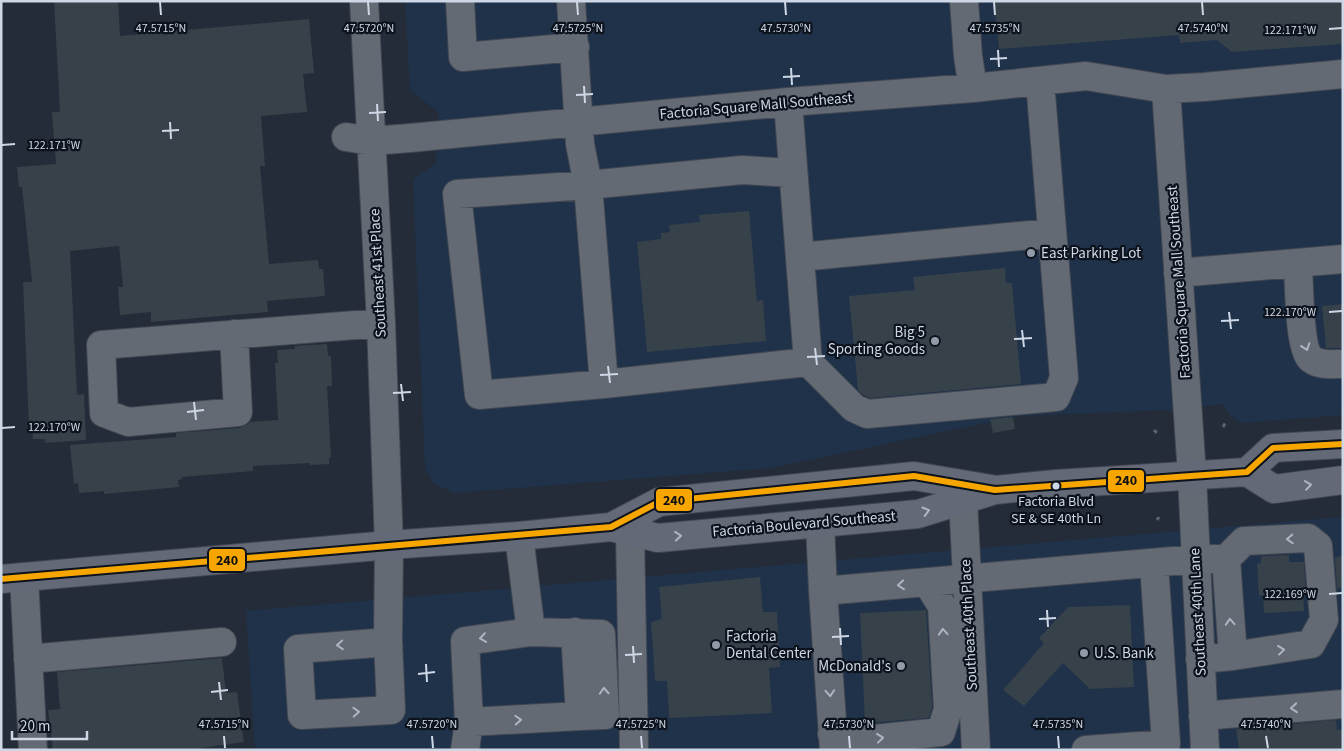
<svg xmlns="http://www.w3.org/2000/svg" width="1344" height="751" font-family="'Source Sans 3',sans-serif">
  <rect width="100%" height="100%" fill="#232c38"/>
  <path fill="#1f324a" d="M405,1H1343V415L1241,423L1229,414L1223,404L1169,410L1018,416L771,468L454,493L433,483L425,467L413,179L436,164L439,113L410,90Z
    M1343,517V750H255L246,611Z"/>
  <path fill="#374149" d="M54,1H118L120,36L309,19L314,73L303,74L307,112L261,116L265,166H260L269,264L318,260L319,269H323L325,296L267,301L268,312L151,322V312L120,315L118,287H123L119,246L70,251L77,395L84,394L86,440L45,443V439H33L32,428H29L23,282H32L22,187H19L17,167L56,164L52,112H60Z
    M994,1H1343V44L1232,52L1217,40L1180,43L1179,35L999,49Z
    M749,211L757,301L763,300L766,341L647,352L637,242L661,239V233L670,232L669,225L700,222L699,215Z
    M1005,268L1006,283H1012L1021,384L870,398L863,395L858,390L849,296L915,290L913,277Z
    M1343,304V348H1326L1322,306Z
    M327,344L328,356H331L332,386H327L331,457L329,458V464L310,465V463L253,466V471L182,477V479L178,480L179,487L104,494V491L79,493L78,483L74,484L70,445L176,437V433L239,428L246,425L250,422L278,420L275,363H278L277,350L295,349V346Z
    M1013,417L1015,429L993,433L990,419Z
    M1289,555V562H1304L1306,593H1303L1304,611L1264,613L1263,595L1259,596L1257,564L1261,563V556Z
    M1343,555V587L1337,589L1335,558Z
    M760,577L763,612H777L780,667L769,668L772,713L669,718L667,681H655L651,622L662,619L659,587Z
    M1130,605L1134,687L1090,689L1063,663L1024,706L1003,690L1044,643L1039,638L1068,607Z
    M926,610L932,707L929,718L865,723L860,613Z
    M222,658L226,693L237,692L244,742L187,750H53L48,710L60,709L57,672Z
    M1336,720L1337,730L1343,729V750H1239L1236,729Z"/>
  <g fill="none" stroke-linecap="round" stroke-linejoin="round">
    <g stroke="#414752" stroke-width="30">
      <path id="minor" d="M364,1L381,323L389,545L388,640L391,710L302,715L298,649L376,643L388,640
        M460,1L463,57L575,47
        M571,1L580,144L588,185L604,384
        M964,1L968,56L973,88
        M1166,89L1192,475L1205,750
        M788,102L808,362L854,408L867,414L1056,397L1064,378L1040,81
        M346,137L371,141L410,138L788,102L973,88L1086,76L1166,89L1204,87L1343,74
        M793,173L742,170L588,185L457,194L479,395L604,384L808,362
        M800,257L1051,233
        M1298,263C1299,281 1299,346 1310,358C1318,366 1332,364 1343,364
        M1178,273L1343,259
        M234,334L238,412L128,422L104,413L101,345L381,323
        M963,500L976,750
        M820,523L823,591
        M630,532L634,750
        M519,536L531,632
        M1226,559L1244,541L1308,538L1318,546L1324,620L1311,644L1233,656
        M24,577L33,750
        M28,659L222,642
        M1203,716L1343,704
        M469,722L580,716L575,632
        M832,734L865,740L941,732L948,709L942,606L927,582
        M465,750L469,722L465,641L531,632L601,634L605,715L580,716
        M834,750L823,591L1196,559H1226L1233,656L1200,659
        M1086,750L1166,744L1154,563"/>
    </g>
    <g stroke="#414752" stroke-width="30">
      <path id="major" d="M1247,472L1273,448L1343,444
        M611,527L659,502L914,476L991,489
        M1,579L389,545L519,536L611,527L658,538L918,514L995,490L1056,484L1247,472L1274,489L1343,480"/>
    </g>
    <path stroke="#5e646e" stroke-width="3" stroke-dasharray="4 4" stroke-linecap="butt" d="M1223,427L1227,420
      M1154,430L1158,434
      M1157,520L1159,517"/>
    <use href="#minor" stroke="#636a73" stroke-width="28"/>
    <use href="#major" stroke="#646978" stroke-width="28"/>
    <g stroke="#0c131d" stroke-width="10">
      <path id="bus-1" d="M1,579L611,527L659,502L914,476L995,490L1247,472L1273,448L1343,444"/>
    </g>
    <use href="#bus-1" stroke="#f7a600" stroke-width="6"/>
  </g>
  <defs><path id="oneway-chevron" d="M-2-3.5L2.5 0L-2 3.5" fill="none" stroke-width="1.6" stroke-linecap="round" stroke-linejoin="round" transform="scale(1.25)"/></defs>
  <g stroke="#adb6c3">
    <use href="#oneway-chevron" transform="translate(1306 347) rotate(71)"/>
    <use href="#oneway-chevron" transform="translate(1290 539) rotate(177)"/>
    <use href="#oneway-chevron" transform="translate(901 585) rotate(175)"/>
    <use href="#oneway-chevron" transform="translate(1230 622) rotate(-94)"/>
    <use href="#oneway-chevron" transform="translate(943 632) rotate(-94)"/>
    <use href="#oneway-chevron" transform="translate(483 638) rotate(172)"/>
    <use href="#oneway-chevron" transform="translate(340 645) rotate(176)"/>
    <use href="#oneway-chevron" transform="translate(1281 650) rotate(-7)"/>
    <use href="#oneway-chevron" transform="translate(604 691) rotate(-93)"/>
    <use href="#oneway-chevron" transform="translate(830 693) rotate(86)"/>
    <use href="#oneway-chevron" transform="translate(1294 708) rotate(175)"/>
    <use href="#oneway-chevron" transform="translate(356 712) rotate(-3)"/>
    <use href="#oneway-chevron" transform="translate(518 720) rotate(-3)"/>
    <use href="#oneway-chevron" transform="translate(880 738) rotate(-6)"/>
  </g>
  <g stroke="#aeb6c4">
    <use href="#oneway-chevron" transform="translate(1308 485) rotate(-8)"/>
    <use href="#oneway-chevron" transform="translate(926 511) rotate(-16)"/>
    <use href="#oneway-chevron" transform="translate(678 536) rotate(-5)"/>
  </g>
  <path fill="none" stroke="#cdd7e5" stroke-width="2" d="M160,2L161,15M368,2L369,15M577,2L578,15M785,2L786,15M994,2L995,15M1202,2L1203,15M1329,29L1342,28M998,50L999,67M990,59L1007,58M791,68L792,85M783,77L800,76M584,86L585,103M576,95L593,94M377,104L378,121M369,113L386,112M170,122L171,139M162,131L179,130M2,145L15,144M1229,312L1231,329M1329,312L1342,311M1221,321L1239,320M1022,330L1024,347M1014,339L1032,338M815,348L817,365M807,357L825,356M608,366L610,383M600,375L618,374M401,384L403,401M393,393L411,392M194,402L196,420M187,412L204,410M2,428L15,427M1329,594L1342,593M1047,610L1048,627M1039,619L1056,618M840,628L841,645M832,637L849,636M633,646L634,663M625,655L642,654M426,664L427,682M418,674L435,672M219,682L221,700M211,692L228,690M224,736L225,748M432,736L433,748M641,736L642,748M849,736L850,748M1058,736L1059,748M1266,736L1268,748"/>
  <g fill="#929ba8" stroke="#0c131d" stroke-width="2">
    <circle cx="1031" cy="253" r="5"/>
    <circle cx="935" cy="341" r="5"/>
    <circle cx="716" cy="645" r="5"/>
    <circle cx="1084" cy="653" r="5"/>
    <circle cx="901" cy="666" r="5"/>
  </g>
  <circle fill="#cdd7e5" stroke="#0c131d" stroke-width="2" cx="1056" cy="486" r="4.5"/>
  <g text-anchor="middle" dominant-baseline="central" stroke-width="4.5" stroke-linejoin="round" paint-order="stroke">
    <g font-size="14" fill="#cdd7e5" stroke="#0c131d">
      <text x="1056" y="502">Factoria Blvd<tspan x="1056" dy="17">SE &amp; SE 40th Ln</tspan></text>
    </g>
    <g font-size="15" fill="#cdd7e5" stroke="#0c131d">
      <text transform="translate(756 106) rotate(-5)">Factoria Square Mall Southeast</text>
      <text transform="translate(378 273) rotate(-93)">Southeast 41st Place</text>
      <text transform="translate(1179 282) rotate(-94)">Factoria Square Mall Southeast</text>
      <text transform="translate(804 524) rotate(-5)">Factoria Boulevard Southeast</text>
      <text transform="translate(1198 612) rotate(-93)">Southeast 40th Lane</text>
      <text transform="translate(969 625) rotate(-93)">Southeast 40th Place</text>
    </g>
    <g font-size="15" fill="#cdd7e5" stroke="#0c131d" text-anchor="start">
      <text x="1041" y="253">East Parking Lot</text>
      <text x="925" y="332" text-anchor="end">Big 5<tspan x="925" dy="17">Sporting Goods</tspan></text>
      <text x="726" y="636">Factoria<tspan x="726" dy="17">Dental Center</tspan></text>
      <text x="1094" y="653">U.S. Bank</text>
      <text x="891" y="666" text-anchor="end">McDonald's</text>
    </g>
  </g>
  <g font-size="12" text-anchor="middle" fill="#cdd7e5" stroke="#0c131d" stroke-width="4.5" stroke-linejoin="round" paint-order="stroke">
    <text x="161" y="32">47.5715°N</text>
    <text x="369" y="32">47.5720°N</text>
    <text x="578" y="32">47.5725°N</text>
    <text x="786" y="32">47.5730°N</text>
    <text x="995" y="32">47.5735°N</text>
    <text x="1203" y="32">47.5740°N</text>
    <text x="1290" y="34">122.171°W</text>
    <text x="54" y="149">122.171°W</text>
    <text x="1290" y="316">122.170°W</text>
    <text x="54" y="431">122.170°W</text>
    <text x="1290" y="598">122.169°W</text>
    <text x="224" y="728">47.5715°N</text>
    <text x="432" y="728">47.5720°N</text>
    <text x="641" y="728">47.5725°N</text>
    <text x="849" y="728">47.5730°N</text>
    <text x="1058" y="728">47.5735°N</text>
    <text x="1266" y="728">47.5740°N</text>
  </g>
  <g stroke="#0c131d" stroke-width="2">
    <rect x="1107" y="469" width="38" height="24" rx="5" fill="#f7a600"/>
    <rect x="655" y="488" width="38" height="24" rx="5" fill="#f7a600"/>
    <rect x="208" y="548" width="38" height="24" rx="5" fill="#f7a600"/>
  </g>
  <g font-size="14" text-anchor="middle" font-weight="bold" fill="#111">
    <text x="1126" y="485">240</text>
    <text x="674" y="505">240</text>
    <text x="227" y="565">240</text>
  </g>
  <rect width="1344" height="751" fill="none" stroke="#cdd7e5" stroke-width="5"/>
  <path d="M12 731v8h75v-8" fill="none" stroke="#cdd7e5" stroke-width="2.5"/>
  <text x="20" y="731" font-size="15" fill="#cdd7e5" stroke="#0c131d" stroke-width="4" paint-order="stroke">20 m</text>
</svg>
